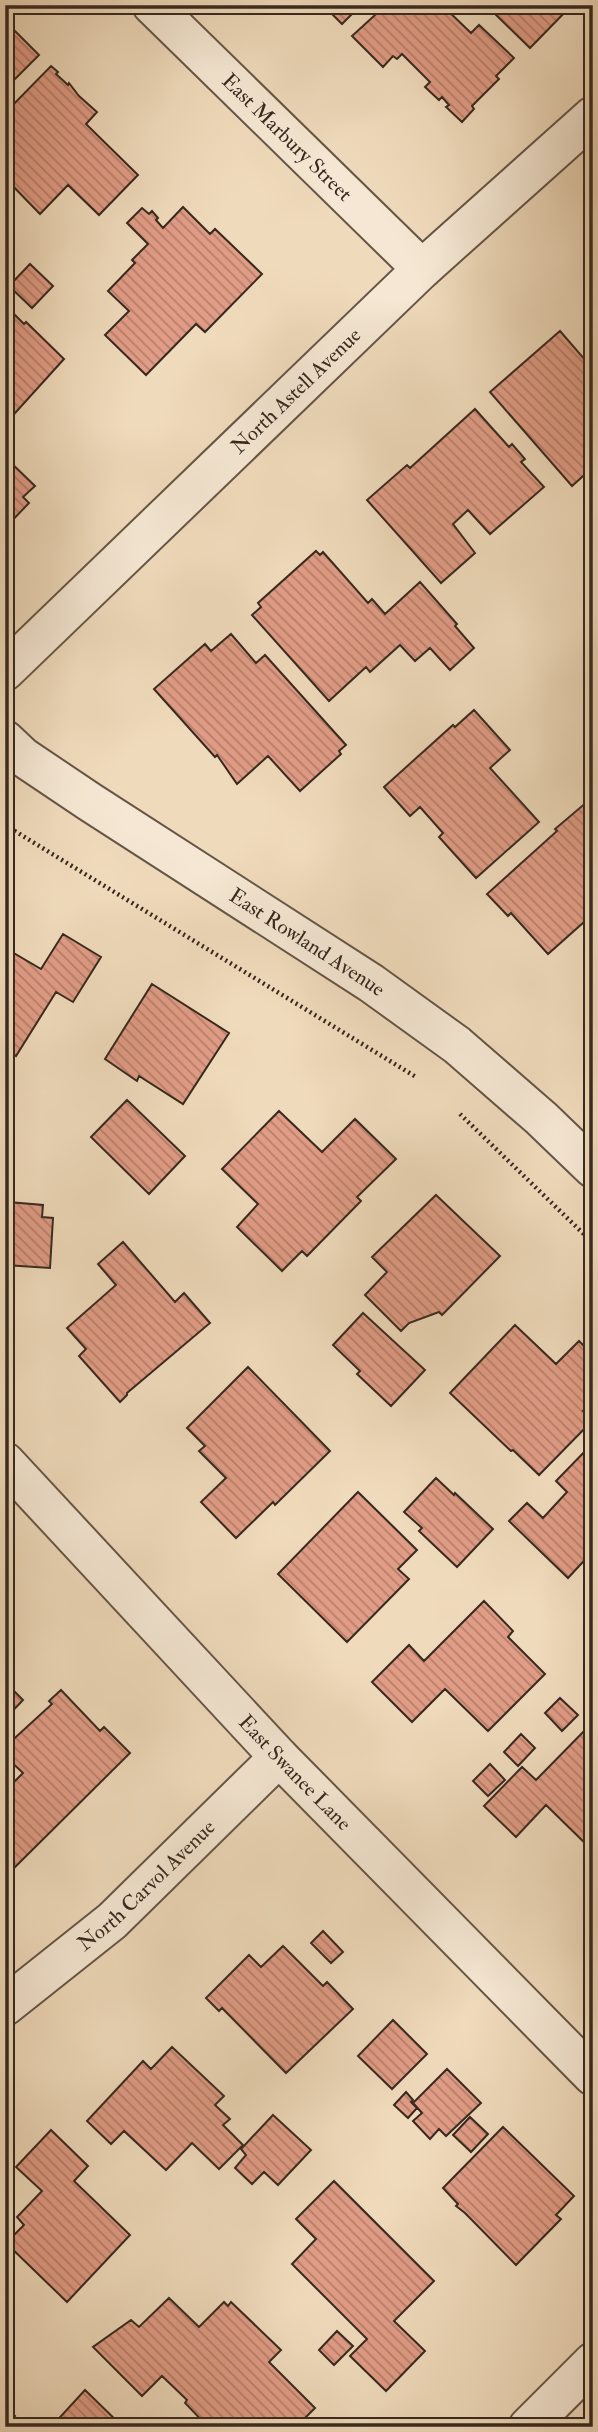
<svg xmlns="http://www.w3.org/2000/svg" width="598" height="2432" font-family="'IM FELL Double Pica',serif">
  <defs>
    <pattern id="building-back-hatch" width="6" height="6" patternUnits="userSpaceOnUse" patternTransform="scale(1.75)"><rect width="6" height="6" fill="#e19c85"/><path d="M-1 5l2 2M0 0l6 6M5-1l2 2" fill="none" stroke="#b77f6c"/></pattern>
  </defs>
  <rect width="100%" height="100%" fill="#efdabb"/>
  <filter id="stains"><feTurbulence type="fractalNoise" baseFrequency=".00286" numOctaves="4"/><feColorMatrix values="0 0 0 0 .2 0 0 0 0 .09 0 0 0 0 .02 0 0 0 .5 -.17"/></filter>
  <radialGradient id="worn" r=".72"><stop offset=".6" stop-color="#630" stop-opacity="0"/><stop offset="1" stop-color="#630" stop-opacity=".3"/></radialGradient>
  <path fill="url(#building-back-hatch)" stroke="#372920" stroke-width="2" d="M323,5H361L342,24Z
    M386,5H442L471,33L479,25L514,58L496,76L499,79L472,106L474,109L462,122L446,107L449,105L442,97L439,100L425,87L430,82L402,54L397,59L393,56L383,67L352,36Z
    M500,5H572L530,48L493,12Z
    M5,21L39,55L5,89Z
    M51,66L58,72L56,74L68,85L69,83L79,96L97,112L86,124L138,175L99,215L68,185L40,214L5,178V113Z
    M183,207L210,234L215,229L262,274L205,332L196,324L146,375L105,335L129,311L108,291L135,263L132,260L148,244L127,223L142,208L149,214L152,211L158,218L156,220L163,228Z
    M30,264L53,286L32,308L9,286Z
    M14,314L24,324L26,322L64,359L6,423L11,428L5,433V323Z
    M560,331L593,369V467L572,486L490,392Z
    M475,409L509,447L512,444L525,459L521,462L544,487L490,534L468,510L453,524L475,553L441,583L367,500L407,465L410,468Z
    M5,457L35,486L23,497L29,503L5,528Z
    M316,551L320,555L323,552L368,603L372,599L385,614L420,582L457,624L455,626L474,648L450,670L430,648L415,661L400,645L370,672L366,667L329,701L252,615L261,607L258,603Z
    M231,634L256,663L265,655L346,745L339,751L341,754L300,791L268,756L237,784L217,755L215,757L154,689L205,644L211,651Z
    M474,710L510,750L490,768L539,822L476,878L439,837L443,833L420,807L410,816L384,787L453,725L455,727Z
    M588,801L593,806V914L548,954L511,913L508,916L487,894L557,831L555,829Z
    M63,934L101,957L73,1002L56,992L16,1056L5,1049V948L41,969Z
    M152,984L229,1033L183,1104L139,1076L137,1081L105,1059Z
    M127,1100L185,1156L149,1194L91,1137Z
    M279,1111L322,1152L355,1119L396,1159L357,1197L361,1201L307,1256L302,1251L282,1271L237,1227L258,1204L222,1169Z
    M436,1195L500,1256L442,1315L439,1312L409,1323L401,1331L365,1295L387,1272L372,1257Z
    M8,1202L43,1205L42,1217L53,1218L50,1268L5,1265V1228Z
    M123,1242L175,1302L184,1293L210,1323L127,1393V1395L120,1402L79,1356L86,1349L67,1328L116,1285L98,1264Z
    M363,1313L425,1370L391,1406L357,1374L360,1371L333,1345Z
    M515,1325L556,1364L579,1341L593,1355V1400L583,1411L593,1420L539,1475L513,1450L511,1451L450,1393Z
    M248,1367L330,1451L275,1505L273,1502L236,1538L201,1502L226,1478L199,1451L205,1446L187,1428Z
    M593,1443V1551L568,1578L509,1521L527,1503L543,1518L567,1492L556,1481Z
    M436,1478L454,1495L455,1493L493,1529L457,1567L419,1531L422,1528L404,1512Z
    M358,1492L417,1550L398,1569L409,1579L347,1642L278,1574Z
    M484,1601L513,1631L508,1637L545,1674L488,1731L445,1689L412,1722L372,1682L409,1645L424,1661Z
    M6,1683L23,1700L5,1719V1684Z
    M61,1690L100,1731L104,1727L130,1753L5,1877V1791L23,1773L5,1756V1747L52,1704L49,1701Z
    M560,1698L578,1715L562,1731L545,1713Z
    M589,1726L593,1731V1845L590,1848L546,1805L516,1837L484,1806L522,1767L536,1780Z
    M521,1734L535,1748L518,1766L504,1752Z
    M490,1764L505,1780L488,1796L473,1781Z
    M323,1931L343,1952L331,1963L311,1943Z
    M283,1946L323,1986L327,1982L353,2009L286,2073L222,2008L219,2011L206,1998L249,1955L261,1967Z
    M393,2020L427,2054L392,2089L358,2056Z
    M172,2047L224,2096L215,2105L230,2119L223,2125L243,2145L219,2169L192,2143L166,2170L124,2131L111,2144L87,2121L143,2061L151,2069Z
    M447,2069L481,2103L446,2136L439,2129L430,2139L413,2121L422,2113L413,2103Z
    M406,2092L413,2100L411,2102L417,2108L408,2118L394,2105Z
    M273,2115L311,2150L278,2185L264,2172L252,2184L235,2168L246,2155L241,2149Z
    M470,2117L488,2134L471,2152L453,2135Z
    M503,2127L574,2196L556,2215L561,2219L516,2265L465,2213L456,2206L458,2204L443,2188Z
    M51,2130L88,2166L74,2181L130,2235L67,2302L6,2243L24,2225L17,2217L42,2191L16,2167Z
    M334,2181L434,2281L394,2321L425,2351L386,2391L350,2356L367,2339L292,2264L316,2239L296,2219Z
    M5,2298L13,2305L5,2313Z
    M169,2298L199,2327L224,2302L228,2306L231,2302L281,2350L269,2362L315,2408L296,2427H208L185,2403L187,2400L162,2376L142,2396L93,2347L131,2320L139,2327Z
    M337,2331L353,2346L334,2365L319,2350Z
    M85,2390L123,2427H51Z
    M5,2398L11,2403L6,2407L15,2416L5,2426Z"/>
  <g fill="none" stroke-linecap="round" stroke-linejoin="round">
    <g stroke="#655547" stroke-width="42">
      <g id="minor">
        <path id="s1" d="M152,5L422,269"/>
        <path id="s2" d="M5,671L422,269L593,116"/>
        <path id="s3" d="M5,1462L279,1757L593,2076"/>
        <path id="s4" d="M5,2006L112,1921L279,1757"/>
        <path d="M528,2427L593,2362"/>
      </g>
    </g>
    <g stroke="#655547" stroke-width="42">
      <g id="tertiary">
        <path id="s5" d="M5,740L23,757L90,802L371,983L457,1045L541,1118L593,1168"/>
      </g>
    </g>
    <path stroke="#372920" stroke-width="4.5" stroke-dasharray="2 3.5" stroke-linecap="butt" d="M5,825L416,1077
      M460,1114L593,1243"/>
    <use href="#minor" stroke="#f5e7d3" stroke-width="38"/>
    <use href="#tertiary" stroke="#f5e7d3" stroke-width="38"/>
  </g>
  <g text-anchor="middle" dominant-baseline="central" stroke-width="5" stroke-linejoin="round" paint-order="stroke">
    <g font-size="21" fill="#372920" stroke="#f5e7d3">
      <text stroke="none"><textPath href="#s1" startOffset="189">East Marbury Street</textPath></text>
      <text stroke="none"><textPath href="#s2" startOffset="404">North Astell Avenue</textPath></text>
      <text stroke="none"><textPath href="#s5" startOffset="364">East Rowland Avenue</textPath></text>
      <text stroke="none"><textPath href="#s3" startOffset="425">East Swanee Lane</textPath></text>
      <text stroke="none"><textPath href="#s4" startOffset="186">North Carvol Avenue</textPath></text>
    </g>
  </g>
  <rect width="598" height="2432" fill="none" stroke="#efdabb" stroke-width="28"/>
  <rect x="7" y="7" width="584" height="2418" fill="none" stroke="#372920" stroke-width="3.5"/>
  <rect x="14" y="14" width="570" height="2404" fill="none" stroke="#372920" stroke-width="2"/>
  <rect width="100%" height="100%" filter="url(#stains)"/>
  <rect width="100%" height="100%" fill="url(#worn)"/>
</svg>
